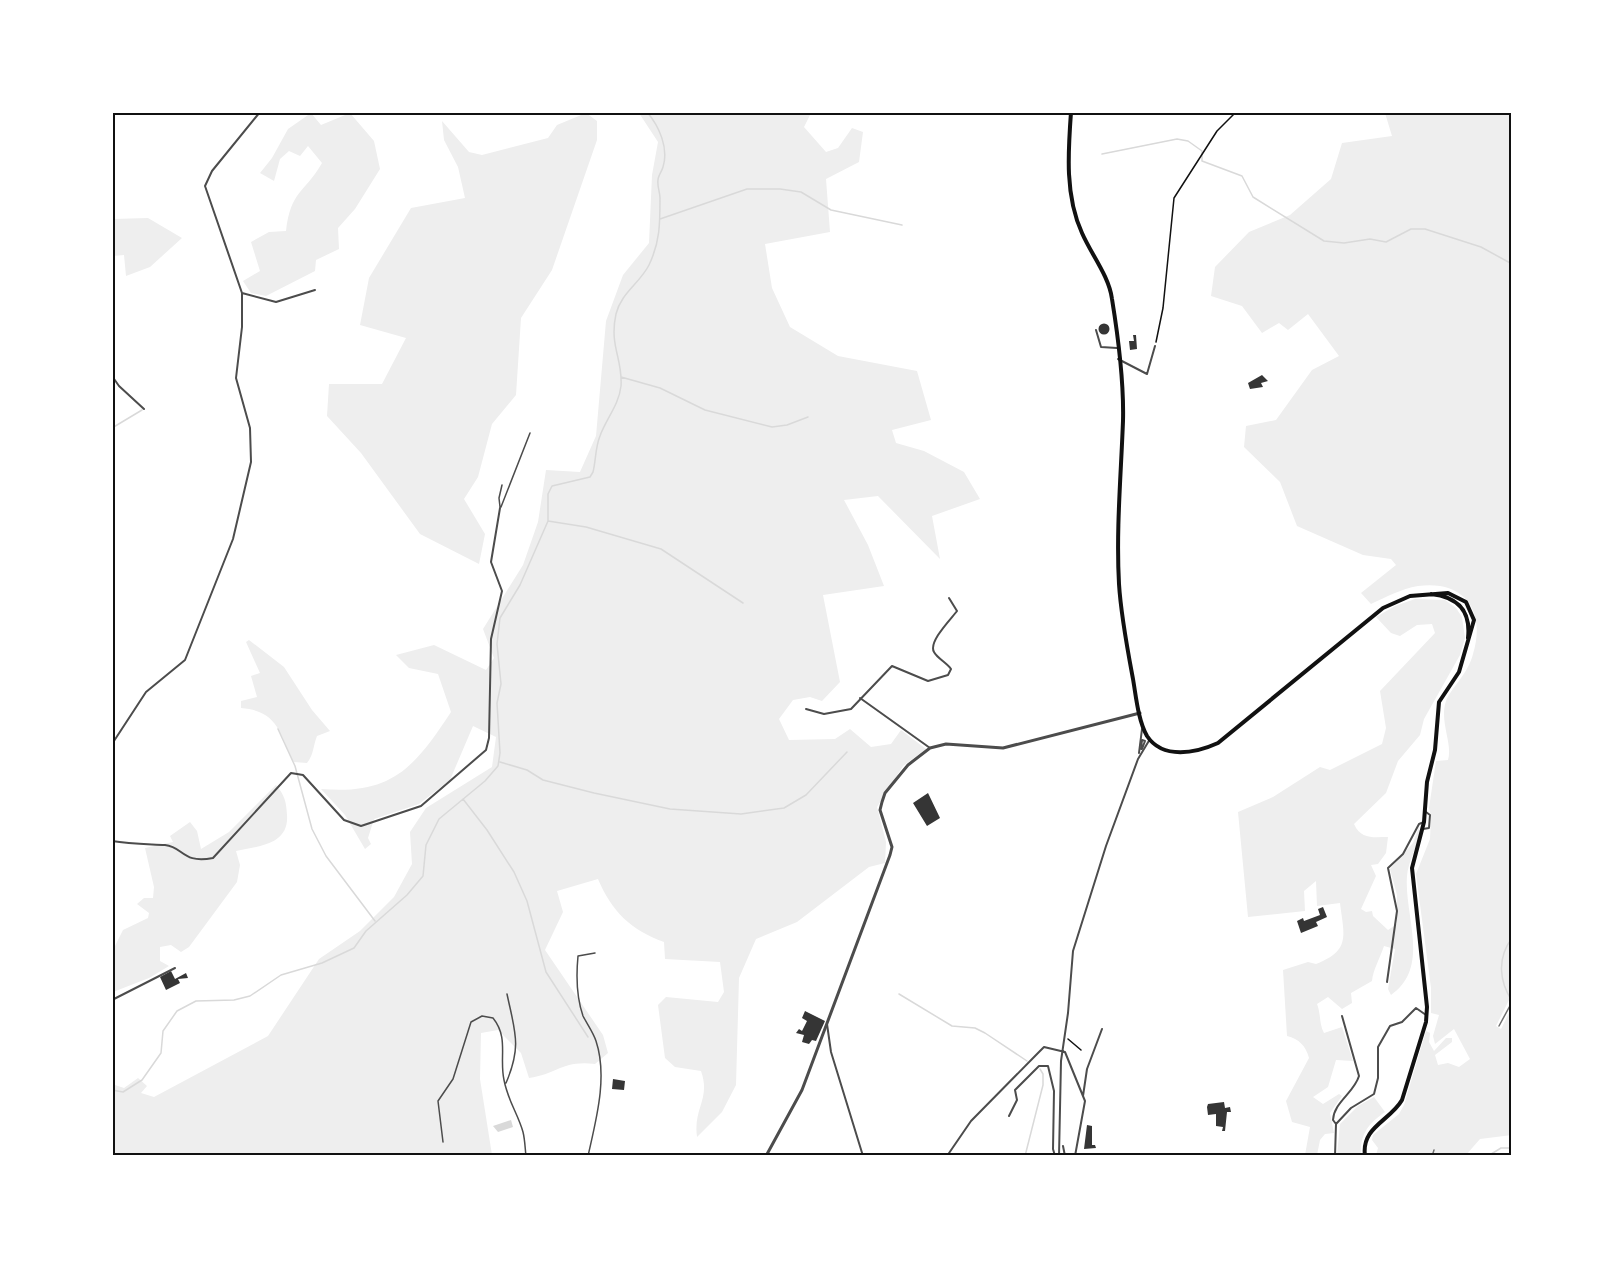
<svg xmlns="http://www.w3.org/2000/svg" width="1624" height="1268" font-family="'PT Sans Narrow',sans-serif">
  <rect width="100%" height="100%" fill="#fff"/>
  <path fill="#eee" d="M311,113L321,125L350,113L374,141L380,169L355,209L338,228L339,249L316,260L315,271L266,296L251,293L243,281L260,271L251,242L269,232L286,231C291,190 304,194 322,163L308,146L300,156L289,151L280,159L274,181L260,173L272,158L288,129Z
    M586,113L597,121V140L552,270L521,318L516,395L492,424L478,477L464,499L485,534L479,564L420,534L361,453L327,416L329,384H382L406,338L360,325L369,278L411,208L465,198L458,167L444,140L442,121L469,152L482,155L548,138L557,125Z
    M639,113H811L804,127L826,152L838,148L852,128L863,132L859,162L826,179L830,232L765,244L772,288L790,327L838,356L917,371L931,420L892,430L896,443L924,451L964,472L980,499L932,516L940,559L878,496L844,500L868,545L884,586L823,595L840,682L822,701L810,697L793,700L779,719L789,740L835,739L850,729L871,747L891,744L901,730L926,749L903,766L877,807L886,842L885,863L869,867L797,922L756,939L739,978L736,1085L722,1112L697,1137C693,1108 711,1099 701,1071L675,1067L665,1058L658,1005L666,997L718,1002L724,992L720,962L665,959L664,942C631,930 612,912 598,879L557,891L563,912L545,950L603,1035L608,1053L595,1064C562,1060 558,1074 529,1078L521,1053L498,1030L481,1033L480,1079L492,1155H113L112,1084L124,1088L138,1078L147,1086L141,1093L154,1097L268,1036L319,959L360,931L394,897L412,864L410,832L426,808L492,767L496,737L473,726L450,780L419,804L374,819L368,838L371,844L365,849L345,815L321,789C392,795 414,768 451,712L438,674L409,668L396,655L434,645L486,670L494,658L483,629L523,565L538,522L546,470L580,472L596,436L606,321L623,275L649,243L652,175L658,142Z
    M1385,113H1511L1512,994L1496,1026L1501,1029L1511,1009L1512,1135L1480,1139L1466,1155H1434L1433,1150L1431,1155H1376L1378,1148L1372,1140L1373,1135L1399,1114L1404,1105L1426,1031L1430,1033L1429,1042L1434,1051L1446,1038H1452V1042L1435,1055L1438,1065L1448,1063L1459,1067L1470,1059L1454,1029L1435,1044L1433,1036L1439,1015L1431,1013V988L1416,874L1430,839L1431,816L1429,808L1436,761L1448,760C1453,743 1439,722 1446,701C1451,688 1468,674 1473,654C1486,611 1465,580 1418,586C1401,589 1386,597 1371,604L1361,593L1396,565L1391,559L1363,555L1297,526L1280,482L1244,447L1246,426L1276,420L1312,370L1339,356L1308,314L1288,330L1279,323L1262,333L1242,306L1211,296L1215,267L1249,232L1290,215L1331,179L1342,143L1392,136Z
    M148,218L182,238L150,267L126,276L124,255L113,256V219Z
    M1415,599L1445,600L1456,608L1462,617L1465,638L1460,655L1424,719L1420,735L1398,761L1386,793L1354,824C1361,840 1374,837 1388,837L1386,853L1378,864L1371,865L1376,876L1361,909L1366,912L1372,911L1373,916L1388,930L1397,924V895L1390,869L1413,843L1419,827C1422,839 1408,860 1407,876C1404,916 1431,967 1391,995L1388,989L1395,949L1384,946C1380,958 1373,970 1372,981L1351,993L1352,1003L1342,1009L1328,997L1317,1004C1321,1014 1319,1024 1324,1033L1342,1027L1353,1061L1336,1060L1328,1087L1313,1097L1323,1104L1339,1094L1342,1096L1330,1113L1334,1133L1325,1134L1320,1140L1317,1155H1305L1310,1127L1292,1122L1286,1101L1309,1058C1306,1046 1299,1039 1287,1036L1283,970L1308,962L1316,964C1351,950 1344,936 1340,903L1317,906L1316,881L1304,891L1305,911L1248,917L1238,812L1273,797L1320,767L1330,770L1382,744L1386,728L1380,691L1435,633L1432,624L1417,625L1400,636L1391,633L1376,617L1395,606Z
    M249,640L284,667L312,710L330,731L317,736C313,746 314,754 307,763L294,762C279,734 279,711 241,708V701L257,697L251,676L260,673L246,642Z
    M276,785C285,796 286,801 287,815C289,845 259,846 236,851L240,865L237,882L189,947L181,952L171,945L160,947V961L169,966L149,978L113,992L112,941L115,946L123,930L148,918L149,913L137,904L144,898H153L154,887L145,848L173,842L170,836L190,822L197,831L201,849L229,832Z
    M1374,1097L1385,1112C1368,1124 1360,1134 1361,1155H1337L1340,1124L1358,1106Z"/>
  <path fill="#d9d9d9" d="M511,1120L513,1127L498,1132L493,1126Z"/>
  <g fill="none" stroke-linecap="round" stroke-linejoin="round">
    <path stroke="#d9d9d9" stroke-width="1.5" d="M1102,154L1177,139L1188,141L1202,151V161L1242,176L1253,197L1324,241L1344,243L1370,239L1386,242L1411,229H1425L1481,247L1512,264
      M660,219L747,189H780L801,192L831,210L902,225
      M621,377L660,388L705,410L772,427L787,425L808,417
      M112,428L142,410
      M548,521L586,527L661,549L743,603
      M278,729L295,766L312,829L326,856L375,921
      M500,762L527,770L543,780L594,793L670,809L741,814L784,808L806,795L847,752
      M463,799L487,830L514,872L527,901L546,972L588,1037
      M1512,938C1497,958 1499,981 1512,1001
      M899,994L952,1026L975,1028L985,1033L1027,1061
      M112,1090L123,1092L142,1080L161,1053L163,1031L177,1011L196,1001L234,1000L250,996L281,975L322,963L354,948L366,931L407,895L423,876L426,845L439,819L485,781L498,766L500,753L497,703L501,684L497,644L500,618L520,585L548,521V494L552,486L590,477L593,472C596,461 595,448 600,436C606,419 619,405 621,386C623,359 609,346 616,314C621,293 640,283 649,265C660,242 660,224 660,198C660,192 657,186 658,180C658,176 662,171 663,167C669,148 659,126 647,112
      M1025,1156L1043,1085V1074L1040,1069
      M1488,1156L1501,1148H1512"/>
  </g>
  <path fill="#353535" d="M1098.5 329a5.5 5.5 0 1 1 11 0a5.5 5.5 0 1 1-11 0Z
    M1133,335H1136L1137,349L1130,350L1129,341H1134Z
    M1262,375L1268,381L1261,383L1263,387L1250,389L1248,383Z
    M928,793L940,818L927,826L913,803Z
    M1323,907L1327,917L1316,922L1318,926L1301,933L1297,921L1303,918L1304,921L1320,915L1318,909Z
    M171,971L175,979L186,973L188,978L178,979L180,983L166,990L160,977Z
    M805,1011L825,1021L816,1041L812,1040L809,1044L802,1042L804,1035L796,1033L799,1029L802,1031L807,1021L802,1018Z
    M613,1079L625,1081L624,1090L612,1089Z
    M1224,1102L1225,1108L1230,1107L1231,1112H1227L1225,1131H1222L1223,1127L1216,1126V1114L1208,1115L1207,1107L1208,1104Z
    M1087,1125L1092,1126V1145H1095L1096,1148L1084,1149Z"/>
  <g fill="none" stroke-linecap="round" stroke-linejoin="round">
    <path stroke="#111" stroke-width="1.5" d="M1156,342L1163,308L1174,198L1217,131L1236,112
      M1068,1039L1081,1050"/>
    <path stroke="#4c4c4c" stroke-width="1.5" d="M500,507L499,498L502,485
      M501,507L530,433
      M506,1083C522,1046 515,1032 507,994
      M443,1142L438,1101L453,1079L471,1022L482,1016L493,1018C509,1038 499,1057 504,1080C508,1101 518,1114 523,1132C525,1140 525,1148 526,1156
      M588,1156C596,1120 608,1077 596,1041C593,1032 587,1024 583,1016C576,996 576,977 578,956L595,953"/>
    <path stroke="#4c4c4c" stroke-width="2" d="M1142,740L1145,741L1142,749H1141Z"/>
    <path stroke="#4c4c4c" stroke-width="2" d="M242,293L276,302L315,290
      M1096,330L1101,347L1117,348
      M1118,359L1147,374L1155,346
      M112,376L119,386L144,409
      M860,698L930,748
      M806,709L824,714L851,709L892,666L928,681L948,675L951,669C947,663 937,658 934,652C928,642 951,619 957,611L949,598
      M112,744L146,692L185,660L233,539L251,462L250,428L236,378L242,327V293L205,186L212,171L260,112
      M1139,753L1142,729
      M1423,829L1429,828L1430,815L1426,812
      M112,841C130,844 147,844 165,845C184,847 182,864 213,858L291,773L303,775L344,820L361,826L421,806L486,750L489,738L491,639L502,591L491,562L500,508
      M1387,982L1397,911L1388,868L1403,854L1419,824L1424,822
      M112,1000L175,968
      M1342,1016L1359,1076C1354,1093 1334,1102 1333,1120L1336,1124L1351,1108L1374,1094L1378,1078V1047L1390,1026L1402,1022L1416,1008L1426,1015
      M827,1024L831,1052L863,1156
      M1083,1096L1087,1069L1102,1029
      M1009,1116L1017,1100L1015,1090L1039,1066H1048L1054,1091L1053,1149L1055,1156
      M1063,1146L1065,1156
      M947,1156L971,1121L1038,1053L1044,1047L1065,1052L1085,1101L1075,1156
      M1059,1156L1061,1061L1068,1013L1073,951L1106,846L1138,759L1150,739
      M1335,1156L1336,1124"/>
    <path stroke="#4c4c4c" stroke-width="3" d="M766,1156L802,1090L890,855L892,847L880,810L882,802L885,793L908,765L930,748L946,744L1003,748L1140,713"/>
    <path stroke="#111" stroke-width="4" d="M1071,112C1068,153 1065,196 1082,233C1091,254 1109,276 1112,299C1118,336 1124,383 1123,421C1121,475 1116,530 1119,584C1121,616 1127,647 1133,679C1136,696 1138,720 1147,736C1163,760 1196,753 1218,743L1383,608L1410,596L1448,593L1466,602L1474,620L1459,672L1439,702L1435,750L1427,782L1424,822L1412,868L1427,1007L1426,1022L1402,1100C1390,1121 1361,1127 1365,1156
      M1431,594C1458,597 1471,611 1468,638"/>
    <path stroke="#707070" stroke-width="1.5" d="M1499,1026L1512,1002
      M1432,1156L1434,1150"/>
  </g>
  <rect width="1624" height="1268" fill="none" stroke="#ffffff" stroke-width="228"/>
  <rect x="114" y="114" width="1396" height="1040" fill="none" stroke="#111" stroke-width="2"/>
</svg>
